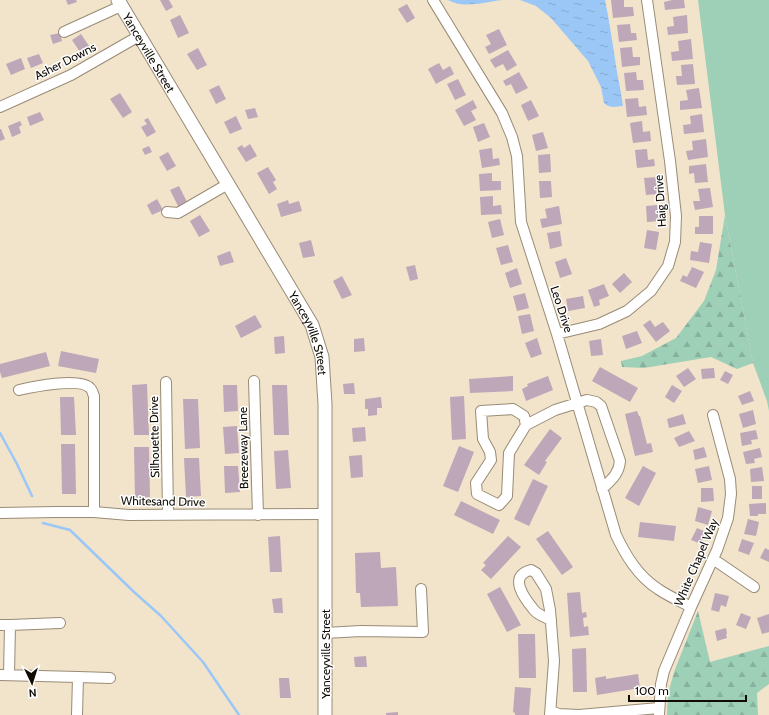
<svg xmlns="http://www.w3.org/2000/svg" width="769" height="715" font-family="Cabin,sans-serif">
  <defs>
    <pattern id="forest-firs" width="22" height="20" patternUnits="userSpaceOnUse"><rect width="22" height="20" fill="#9ecfb7"/><path d="M5 1l3.5 6h-7zM16 11l3.5 6h-7z" fill="#87b19c"/></pattern>
    <pattern id="water-ripples" width="26" height="14" patternUnits="userSpaceOnUse"><rect width="26" height="14" fill="#9bc7f6"/><path d="M2 4q2-2 4 0t4 0M15 11q2-2 4 0t4 0" fill="none" stroke="#84aad1"/></pattern>
  </defs>
  <rect width="100%" height="100%" fill="#f2e3cb"/>
  <path fill="#9ecfb7" d="M698,0H769V411L767,401L753,363L725,215Z"/>
  <path fill="url(#forest-firs)" d="M725,215L753,363L737,369L711,357L644,368L622,367L621,361L642,356L676,338L704,301L716,270Z
    M698,611L710,662L769,646V684L757,693L758,715H667L668,694L674,672Z"/>
  <path fill="url(#water-ripples)" d="M448,0H502C485,2 463,9 448,0Z
    M520,0H605C609,20 612,39 615,59C617,75 621,90 623,106L613,107L608,106L604,103L601,87L588,61L551,18L536,6Z"/>
  <g fill="none" stroke-linecap="round" stroke-linejoin="round">
    <path stroke="#9bc7f6" stroke-width="2.5" d="M0,433L17,464L32,496
      M43,523L70,530L134,592L161,616L203,662L239,715"/>
  </g>
  <path fill="#bda7b8" d="M66,0H76L77,2L68,5Z
    M160,0H169L173,7L166,11Z
    M611,0H624V7H633L634,16L613,18Z
    M672,0H684L685,8L665,10L664,2Z
    M407,4L415,18L407,23L398,9Z
    M180,15L189,33L178,38L170,20Z
    M687,15L688,33L668,35L667,27L674,26L673,17Z
    M630,24L631,33H636L637,40L619,42L617,25Z
    M499,29L507,45L489,54L485,47L491,44L486,35Z
    M60,33L62,41L53,44L50,35Z
    M81,34L89,46L80,52L72,40Z
    M691,39L693,59L672,61L671,52L679,51L678,41Z
    M632,47L633,57H640V65L622,67L620,48Z
    M198,48L207,65L197,70L187,54Z
    M508,50L517,65L507,71L503,64L495,68L490,60Z
    M39,54L43,63L31,68L27,58Z
    M21,58L25,69L11,75L6,64Z
    M439,63L443,70L450,66L454,74L436,84L428,69Z
    M693,64L695,84L677,85L676,76H682L681,65Z
    M519,72L528,88L516,94L511,84L506,86L503,81Z
    M636,72L637,80H643L644,90L626,91L624,73Z
    M458,79L466,95L455,100L447,84Z
    M219,85L226,99L216,104L209,90Z
    M699,88L702,108L680,110V101L688,100L686,90Z
    M120,93L132,112L123,118L110,99Z
    M638,98L639,107L646,106L647,115L627,117L625,99Z
    M473,100L477,108L471,111L476,120L464,126L455,110Z
    M531,100L539,116L528,121L521,105Z
    M255,108L258,117L248,119L245,110Z
    M40,112L44,120L30,126L27,117Z
    M702,114L704,132L684,134L683,125L691,124L690,116Z
    M236,116L242,129L230,134L224,122Z
    M148,118L156,132L147,137L141,127L147,124L144,120Z
    M20,121L22,125L19,127L21,133L12,137L8,126Z
    M642,121L643,132L650,131L651,141L633,143L630,123Z
    M484,123L490,137L478,142L473,127Z
    M0,129H1L5,139L0,141Z
    M543,132L548,148L536,151L532,135Z
    M706,139L708,157L688,160L686,151L693,150L692,141Z
    M250,144L257,156L246,162L237,148L242,145L244,148Z
    M149,146L152,152L145,155L142,149Z
    M492,148L493,159L499,158L500,165L482,168L479,150Z
    M647,149L648,160L654,159L655,166L637,168L635,150Z
    M168,152L176,166L167,171L159,157Z
    M550,154L551,172L539,173L538,155Z
    M706,164L708,182L695,183L694,173L689,174V166Z
    M268,167L276,180L273,182L277,189L269,194L257,173Z
    M492,173V181H501V190L480,191L479,174Z
    M657,177L658,194L646,195L644,178Z
    M539,181H551L552,197L540,198Z
    M179,186L188,204L179,208L170,190Z
    M710,188L713,207L695,210L693,201H700L698,189Z
    M493,196V206L501,205L502,214L481,215L480,197Z
    M157,199L163,210L152,215L147,205Z
    M288,200L289,204L299,201L302,211L281,217L277,204Z
    M657,205L659,221L647,222L646,206Z
    M559,206L562,224L542,228L540,219L547,218L545,209Z
    M200,215L210,231L199,237L190,221Z
    M699,216H713V234H695V227H699Z
    M500,219L504,235L492,238L488,222Z
    M647,230L659,232L656,250L644,248Z
    M560,231L562,246L550,249L547,233Z
    M311,240L315,256L303,258L299,243Z
    M700,242L712,244L709,263L690,260L691,251L698,252Z
    M508,245L513,262L501,265L496,248Z
    M230,251L234,262L220,266L217,256Z
    M566,258L572,274L560,278L555,262Z
    M415,265L418,279L410,281L406,267Z
    M692,267L704,272L696,288L680,281L683,275L687,277Z
    M517,268L522,284L510,288L505,273Z
    M624,273L632,282L620,293L612,284Z
    M342,276L352,295L342,299L333,281Z
    M604,284L609,296L599,300L600,305L594,307L588,290Z
    M525,293L529,308L517,311L513,296Z
    M583,296L585,308L568,311L566,299Z
    M530,314L534,331L522,334L518,316Z
    M255,315L262,327L241,338L235,326Z
    M650,320L655,327L663,322L670,331L656,342L643,325Z
    M637,331L642,343L626,349L622,336Z
    M284,336L285,353L275,354L274,337Z
    M364,338L365,351L354,352V339Z
    M537,338L542,354L531,358L525,343Z
    M601,339L603,355L591,356L589,341Z
    M61,351L99,359L96,373L58,366Z
    M46,352L50,366L2,378L0,372V364Z
    M600,367L638,388L630,402L592,381Z
    M688,368L696,379L684,387L676,376Z
    M714,368L715,378L702,379L701,369Z
    M725,371L733,375L728,384L720,380Z
    M513,376V391L470,393L469,379Z
    M548,376L553,390L526,401L522,389L528,386L527,384Z
    M354,383L355,394H344L343,384Z
    M147,384L149,435H134L132,385Z
    M223,385H237L238,411L224,412Z
    M272,385H287L289,435H274Z
    M672,385L682,391L674,403L665,397Z
    M750,391L754,401L742,405L738,396Z
    M464,396L466,439L452,440L450,397Z
    M60,397H74L76,435H61Z
    M381,397L382,408H377V415L368,416V409H365V399Z
    M183,399H198L200,448L185,449Z
    M753,410L756,424L743,428L739,414Z
    M637,411L639,416H640L647,444L651,443L653,452L635,456L625,414Z
    M683,414L686,424L669,428L667,419Z
    M237,426L239,453L225,454L223,427Z
    M365,427L366,441L353,442L352,428Z
    M550,429L562,438L545,461L547,462L539,475L524,465Z
    M756,430L758,439L751,440L752,444L742,446L740,433Z
    M689,431L695,441L679,447L674,438Z
    M61,444H75L76,494H62Z
    M459,446L474,452L458,492L443,486Z
    M134,447H149L150,497L135,498Z
    M704,447L707,457L695,460L693,450Z
    M760,448L762,457L754,459L755,463L746,464L743,452Z
    M288,450L291,488L276,489L274,451Z
    M362,455L363,477L351,478L349,456Z
    M184,458H199L201,496L186,497Z
    M224,466H238L240,492L225,493Z
    M643,466L656,473L639,506L625,498Z
    M709,466L712,480L698,483L695,469Z
    M762,467L764,481L751,482L750,469Z
    M533,479L548,486L529,526L514,519Z
    M752,486H762V499H752Z
    M701,488H713L714,501L701,502Z
    M461,501L500,520L493,534L454,515Z
    M766,503V514H758V516H750L749,504Z
    M698,507L712,511L708,525L695,521Z
    M748,519L759,522L756,536L744,534Z
    M640,522L676,526L674,541L638,537Z
    M697,528L706,532L701,544L691,540Z
    M548,531L573,567L562,575L536,539Z
    M280,536L282,572H270L268,537Z
    M508,536L521,547L491,579L481,570L486,565L483,563Z
    M742,539L754,543L749,555L738,551Z
    M765,548L769,550V562L760,558Z
    M380,552L381,568L396,567L398,606L361,607L360,593H356L355,553Z
    M500,587L521,625L507,632L487,594Z
    M580,592L582,613L586,612L587,617L583,618L584,627L588,626L589,635L570,637L567,593Z
    M715,593L729,596L726,607L721,605L719,612L711,610Z
    M282,598L283,613H274L272,599Z
    M741,613L751,617L746,629L736,625Z
    M769,614V632L762,634L757,618Z
    M726,628L727,634H726L727,638L717,641L715,631Z
    M518,634H535L536,678H519Z
    M586,648L587,692H573L572,649Z
    M366,656L367,667H355L354,657Z
    M638,674L640,688L597,695L595,678L606,676V679Z
    M279,678H289L291,698H280Z
    M515,687L531,688L529,715H515V713L513,712Z
    M398,712V715H386V713Z"/>
  <g fill="none" stroke-linecap="round" stroke-linejoin="round">
    <g stroke="#998b76" stroke-width="12">
      <path id="minor" d="M433,0L502,113L512,137L517,156L521,222L557,334L616,535C626,556 638,576 658,589C668,596 680,601 691,607
        M64,32L121,6
        M0,107L71,75L139,36
        M167,212L178,213L228,184
        M557,334L599,324L627,311L651,291L668,266L675,242L676,216L670,161L647,0
        M254,381L258,515
        M166,382L168,515
        M19,390C32,387 80,377 90,388C92,389 93,394 94,396V512
        M526,425L524,416L513,409L481,411L483,439L490,452L491,460L476,483L477,494L499,505L507,496L509,453L526,425L555,410L587,400L596,402L601,406L620,461C619,474 611,480 602,489
        M0,513L56,512H94L129,515L325,514
        M713,559L754,587
        M0,625H10L9,675
        M10,625L60,623
        M325,633L361,631L423,632L421,589
        M0,675L78,677L77,715
        M78,677L110,678
        M551,711L559,714L579,715L659,708
        M550,715L554,661L550,610L546,589L536,573L531,570C507,576 525,599 534,610C538,615 545,617 551,620
        M659,715L661,684L664,671L691,607L717,550L728,518L731,494L730,479L713,415"/>
    </g>
    <g stroke="#998b76" stroke-width="15">
      <g id="major">
        <path id="s1" d="M118,0L312,325L322,357L325,404V715"/>
      </g>
    </g>
    <use href="#minor" stroke="#fff" stroke-width="10"/>
    <use href="#major" stroke="#fff" stroke-width="13"/>
  </g>
  <g text-anchor="middle" dominant-baseline="central" stroke-width="3" stroke-linejoin="round" paint-order="stroke">
    <g font-size="12" fill="#100c05" stroke="#fff">
      <text stroke="none"><textPath href="#s1" startOffset="61">Yanceyville Street</textPath></text>
      <text transform="translate(65 61) rotate(-27)">Asher Downs</text>
      <text transform="translate(660 201) rotate(-94)">Haig Drive</text>
      <text transform="translate(562 309) rotate(72)">Leo Drive</text>
      <text stroke="none"><textPath href="#s1" startOffset="385">Yanceyville Street</textPath></text>
      <text transform="translate(154 437) rotate(-91)">Silhouette Drive</text>
      <text transform="translate(243 448) rotate(-91)">Breezeway Lane</text>
      <text transform="translate(163 501) rotate(1)">Whitesand Drive</text>
      <text transform="translate(696 562) rotate(-67)">White Chapel Way</text>
      <text transform="translate(325 654) rotate(-90)">Yanceyville Street</text>
    </g>
  </g>
  <g transform="translate(32 683) rotate(176)" stroke="#ffffff" stroke-width="3" paint-order="stroke">
  <path d="M0-3L7 15L0 10L-7 15Z" fill="#100c05"/>
  <text y="-6" font-size="11" font-weight="bold" text-anchor="middle" fill="#100c05">N</text>
  </g>
  <path d="M629 695v6h117v-6" fill="none" stroke="#100c05" stroke-width="2"/>
  <text x="635" y="695" font-size="12" fill="#100c05" stroke="#ffffff" stroke-width="3" paint-order="stroke">100 m</text>
</svg>
